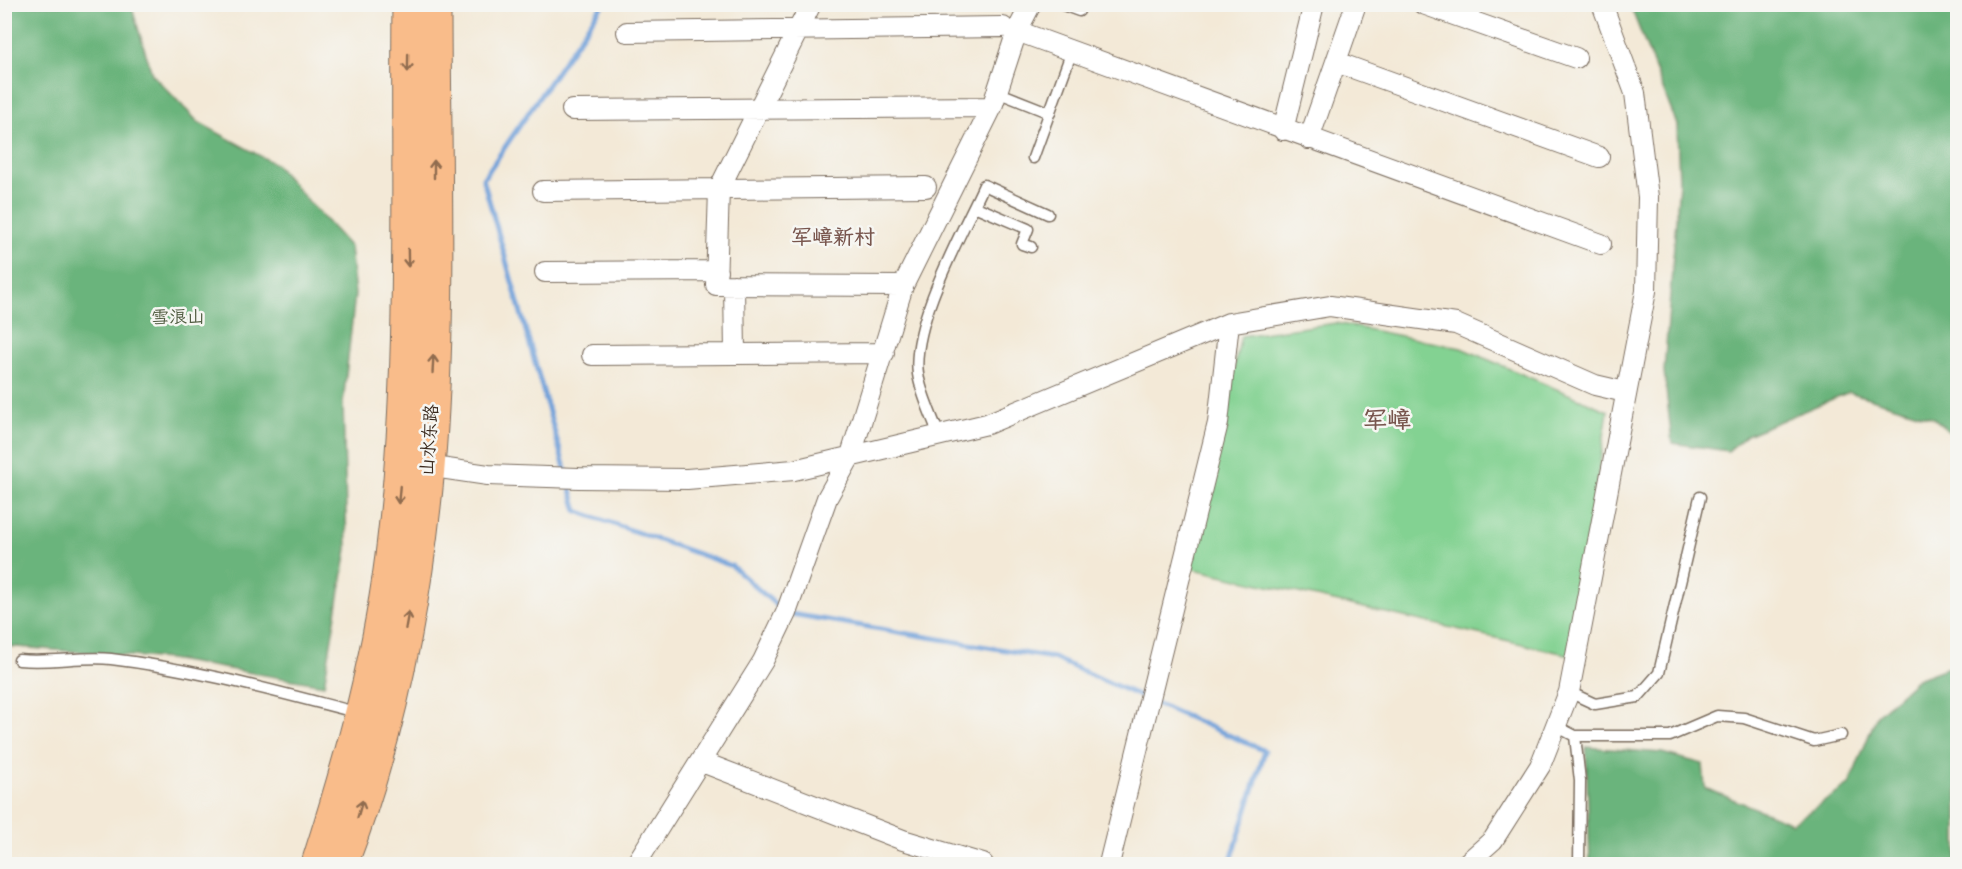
<svg xmlns="http://www.w3.org/2000/svg" width="1962" height="869" font-family="Itim,'LXGW WenKai TC',sans-serif">
  <rect width="100%" height="100%" fill="#f6f6f2"/>
  <filter id="ink" filterUnits="userSpaceOnUse"><feTurbulence type="fractalNoise" baseFrequency=".0167" numOctaves="2"/><feDisplacementMap in="SourceGraphic" scale="12" xChannelSelector="R" yChannelSelector="G"/><feConvolveMatrix kernelMatrix="1 2 1 2 8 2 1 2 1" color-interpolation-filters="sRGB"/></filter>
  <filter id="wash" filterUnits="userSpaceOnUse"><feTurbulence type="fractalNoise" baseFrequency=".008" numOctaves="4" result="noise"/><feDisplacementMap in="SourceGraphic" scale="24" xChannelSelector="R" yChannelSelector="G"/><feGaussianBlur stdDeviation="1.35" result="paint"/><feColorMatrix in="noise" values="0 0 0 0 0 0 0 0 0 0 0 0 0 0 0 0 0 1.4 0 .05"/><feComposite in="paint" operator="in"/></filter>
  <g filter="url(#wash)">
    <rect width="100%" height="100%" fill="#f3e9d7"/>
    <path fill="#83d292" stroke="#5f7e58" stroke-width="1.5" d="M1336,323L1461,348L1608,411L1570,655L1190,568L1241,336Z"/>
    <path fill="#6ab47c" stroke="#526f4d" stroke-width="1.5" d="M4,5H131L152,74L198,122L275,164L350,247L355,294L343,403L347,549L324,685L169,659L5,646Z
      M1630,5H1957V439L1934,418L1849,392L1747,435L1728,451L1672,443L1664,371L1679,183L1677,125Z
      M1957,664V864H1590L1586,747L1662,753L1703,764L1705,788L1792,823L1849,785L1877,715L1917,679Z"/>
    <g fill="none" stroke-linecap="round" stroke-linejoin="round">
      <path stroke="#6fa0d9" stroke-width="5" d="M603,4L483,179L577,511L732,566L783,611
        M791,614L1053,658L1144,698
        M1153,702L1265,751L1230,864"/>
    </g>
  </g>
  <g filter="url(#ink)">
    <g fill="none" stroke-linecap="round" stroke-linejoin="round">
      <g stroke="#7b6d5f" stroke-width="13">
        <path id="service" d="M1060,4L1079,11
          M997,92L1050,113
          M1033,158L1072,51
          M974,206L1028,229L1022,244L1031,247
          M939,435C932,416 921,394 918,374C911,323 962,233 984,185L1048,214
          M19,660C51,663 82,656 111,659C196,669 277,692 359,713
          M1569,692L1595,704L1638,697L1659,673L1700,497
          M1556,726L1575,736H1670L1717,716L1744,718L1814,741L1841,735
          M1575,736L1580,781L1579,864"/>
      </g>
      <g stroke="#7b6d5f" stroke-width="22">
        <path id="minor" d="M811,4L719,189L716,285L903,286
          M1423,4L1576,58
          M1017,31L1601,244
          M627,32L1003,27
          M1336,62L1599,157
          M572,110L992,107
          M1283,130L1314,4
          M1309,139L1356,4
          M543,191L926,187
          M545,272L717,271
          M734,285L735,354
          M592,355L884,353
          M420,465L488,475L579,478L687,479L794,470L987,424L1229,323L1330,306L1456,324L1595,385L1625,392
          M702,762L903,840L983,864
          M636,864L763,661L786,613L827,498L851,455L903,286L992,107L1017,31L1031,4
          M1109,864L1218,423L1229,323
          M1466,864L1493,840L1540,766L1569,692L1646,291L1648,197L1635,93L1602,4"/>
      </g>
      <g stroke="#7b6d5f" stroke-width="35">
        <path id="trunk" d="M318,864C352,758 382,650 394,539C415,361 407,182 409,4
          M341,864C389,738 416,601 428,467C441,314 434,158 434,4"/>
      </g>
      <use href="#service" stroke="#fff" stroke-width="10"/>
      <use href="#minor" stroke="#fff" stroke-width="20"/>
      <use href="#trunk" stroke="#f9bc8a" stroke-width="33"/>
    </g>
    <defs><path id="oneway-shaft" d="M-6 0H5M1.5-3L5.5 0L1.5 3" fill="none" stroke-width="1.6" stroke-linecap="round" stroke-linejoin="round" transform="scale(1.5)"/></defs>
    <g stroke="#906c4f">
      <use href="#oneway-shaft" transform="translate(408 63) rotate(91)"/>
      <use href="#oneway-shaft" transform="translate(434 169) rotate(-90)"/>
      <use href="#oneway-shaft" transform="translate(408 258) rotate(89)"/>
      <use href="#oneway-shaft" transform="translate(433 364) rotate(-87)"/>
      <use href="#oneway-shaft" transform="translate(399 495) rotate(95)"/>
      <use href="#oneway-shaft" transform="translate(407 620) rotate(-80)"/>
      <use href="#oneway-shaft" transform="translate(360 809) rotate(-74)"/>
    </g>
  </g>
  <g text-anchor="middle" dominant-baseline="central" stroke-width="5" stroke-linejoin="round" paint-order="stroke">
    <g font-size="18" fill="#515c41" stroke="#f6f6f2">
      <text x="178" y="317">雪浪山</text>
    </g>
    <g font-size="18" fill="#3b2a1e" stroke="#f6f6f2">
      <text transform="translate(429 440) rotate(-86)">山水东路</text>
    </g>
    <g font-size="21" font-weight="bold" fill="#78564e" stroke="#f6f6f2">
      <text x="833" y="236">军嶂新村</text>
    </g>
    <g font-size="24" font-weight="bold" fill="#78564e" stroke="#f6f6f2">
      <text x="1387" y="419">军嶂</text>
    </g>
  </g>
  <rect width="1962" height="869" fill="none" stroke="#f6f6f2" stroke-width="24"/>
</svg>
